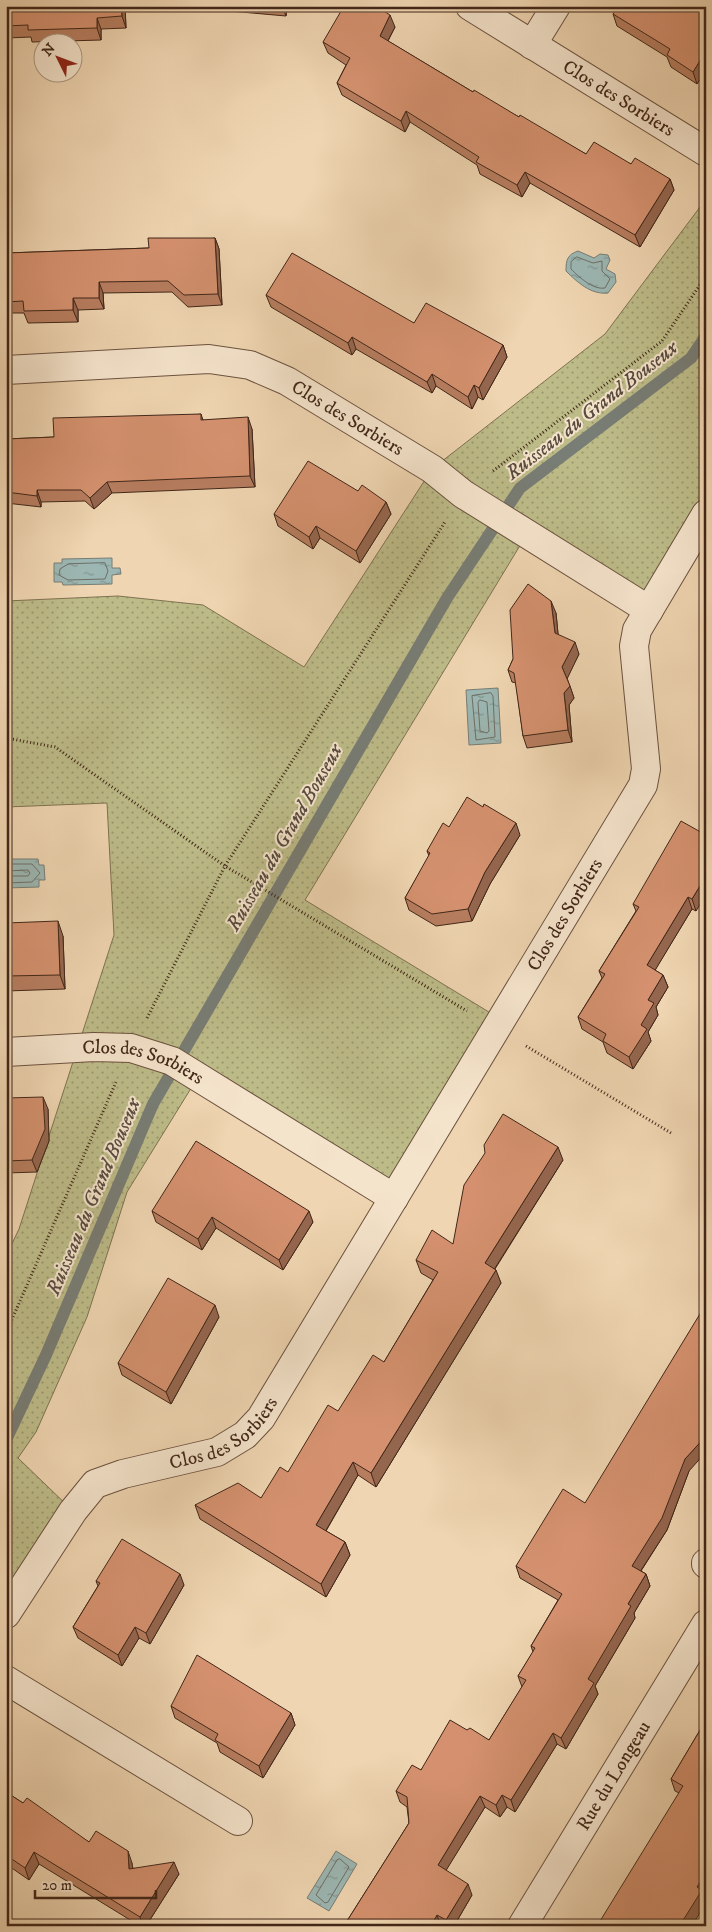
<svg xmlns="http://www.w3.org/2000/svg" width="712" height="1932" font-family="'IM FELL DW Pica',serif">
  <defs>
    <pattern id="grass-dots" width="8" height="8" patternUnits="userSpaceOnUse" patternTransform="scale(1.25)"><rect width="8" height="8" fill="#bdbc89"/><path d="M2 2h.1M6 6h.1" fill="none" stroke="#9b996f" stroke-width="1.8" stroke-linecap="round"/></pattern>
    <pattern id="water-ripples" width="26" height="14" patternUnits="userSpaceOnUse" patternTransform="scale(1.25)"><rect width="26" height="14" fill="#9cb7b3"/><path d="M2 4q2-2 4 0t4 0M15 11q2-2 4 0t4 0" fill="none" stroke="#819591"/></pattern>
  </defs>
  <rect width="100%" height="100%" fill="#efd5b1"/>
  <filter id="stains"><feTurbulence type="fractalNoise" baseFrequency=".004" numOctaves="4"/><feColorMatrix values="0 0 0 0 .2 0 0 0 0 .09 0 0 0 0 .02 0 0 0 .5 -.17"/></filter>
  <radialGradient id="worn" r=".72"><stop offset=".6" stop-color="#630" stop-opacity="0"/><stop offset="1" stop-color="#630" stop-opacity=".3"/></radialGradient>
  <path fill="url(#grass-dots)" stroke="#7f7251" d="M706,199V514L649,610L527,534L305,900L502,1020L394,1198L198,1077L127,1192L87,1317L36,1432L18,1458L73,1511L6,1614V1256L19,1229L114,935L107,803L6,807V601L118,596L203,605L304,667L432,469L605,334Z"/>
  <path fill="url(#water-ripples)" stroke="#787d75" d="M578,251L594,258L600,254L608,255L610,260L606,269L615,274L616,282L608,293C591,295 577,282 566,271C566,260 567,255 578,251Z
    M112,558V568H120L121,574L112,575V584L63,585L62,582H54V563H62V559Z
    M498,688L501,743L469,745L466,690Z
    M6,859H38L39,865H44L45,880H39V887L6,888Z
    M336,1851L357,1864L329,1911L307,1898Z"/>
  <g fill="none" stroke-linecap="round" stroke-linejoin="round">
    <path stroke="#6e6f66" stroke-width="1" d="M577,257L593,263L602,261V271L610,279L605,288C593,290 579,277 571,269V262Z
      M105,563L108,571L105,579L68,580L59,575L60,569L68,564Z
      M491,693L493,696L495,737L476,740L472,696Z
      M480,700L487,702L489,731L487,733L480,731L478,703Z
      M6,864H32L40,873L32,882L6,883
      M6,871L28,870L30,873L28,876H6
      M340,1859L349,1867L328,1902L325,1903L316,1895L337,1860Z"/>
    <path stroke="#787d75" stroke-width="12" d="M6,1440L46,1355L153,1104L447,598L520,488L691,358L706,336"/>
    <g stroke="#6c523f" stroke-width="30">
      <g id="minor">
        <path id="s1" d="M470,6L706,152"/>
        <path d="M532,45L556,6"/>
        <path id="s2" d="M6,370L209,359L250,365L287,381L432,469L463,494L649,610"/>
        <path id="s3" d="M6,1052L94,1047L131,1048L172,1061L394,1198"/>
        <path d="M706,1563V1564"/>
        <path id="s4" d="M6,1614L73,1511L95,1484L123,1474L217,1452L245,1435L261,1418L643,785L646,769L634,646L637,630L706,514"/>
        <path d="M6,1680L238,1821"/>
        <path id="s5" d="M522,1926L706,1624"/>
      </g>
    </g>
    <path stroke="#412719" stroke-width="3" stroke-dasharray="1 2.5" stroke-linecap="butt" d="M493,471L662,341L706,276
      M6,738L55,747L225,866L467,1011
      M147,1018L225,866L445,522
      M526,1046L671,1133
      M6,1333L116,1082"/>
    <use href="#minor" stroke="#f5e4cc" stroke-width="28"/>
  </g>
  <path fill="#b77d5f" stroke="#412719" d="M6,6H125L126,28L101,29V40L32,42L31,37L6,38Z
    M195,6H287L286,16L195,8Z
    M706,6V70L697,84L671,67L667,57L617,26L613,14Z
    M395,27L388,41L473,92L519,117L586,154L631,164L670,179L674,190L640,247L530,183L522,197L480,174L477,165L410,122L405,132L342,95L337,83L346,65L328,53L323,42Z
    M215,238L219,249L222,305L188,307L172,292L103,293L104,309L78,310V322L28,323L24,313H6V253L149,248Z
    M266,295L414,323L503,345L507,357L483,400L478,397L472,409L436,386L432,393L356,349L352,355L271,307Z
    M201,414L203,420L252,429L255,487L112,493L94,509L85,501L41,502V507L6,503V439L54,437Z
    M358,491L386,502L391,514L360,563L320,538L313,549L278,526L274,514Z
    M556,613L558,634L579,654L567,678L574,698L569,705L572,742L527,748L523,736L516,683L512,682L508,670L513,659Z
    M449,827L520,835L490,884L472,921L436,926L409,910L405,898L429,856L427,851Z
    M706,835L696,911L692,909L655,970L663,975L668,987L656,1007L658,1015L648,1032L651,1041L633,1069L607,1053L603,1042L582,1029L578,1017L602,978L599,971L636,911L633,904Z
    M6,923L63,936L65,989L6,991Z
    M6,1098L48,1109L49,1141L37,1172L6,1173Z
    M563,1160L495,1269L501,1283L376,1487L358,1475L326,1531L345,1542L350,1555L326,1597L200,1519L195,1505L261,1498L288,1472L338,1411L384,1362L433,1280L421,1273L416,1260L453,1244Z
    M152,1211L313,1222L283,1270L216,1228L202,1250L156,1222Z
    M219,1317L171,1404L122,1375L118,1363Z
    M689,1471L667,1530L641,1571L646,1574L650,1586L634,1613L635,1618L595,1686L598,1694L566,1749L557,1744L515,1812L507,1807L500,1817L485,1807L446,1870L472,1895L454,1926H349L347,1921L409,1823L407,1807L400,1802L396,1791L467,1730L489,1740L522,1687L518,1676L533,1652L531,1646L558,1600L520,1578L516,1566L585,1503Z
    M96,1581L184,1585L150,1644L139,1638L122,1666L78,1638L73,1627L98,1586Z
    M171,1706L291,1713L295,1725L263,1778L220,1752L217,1743L175,1718Z
    M706,1720L704,1895L706,1900V1903L679,1793L675,1791L671,1779Z
    M6,1792L23,1803L89,1842L132,1863V1868L179,1874L146,1926H140L39,1864L29,1880L6,1864Z"/>
  <path fill="#95664e" stroke="#412719" d="M121,6H125L126,28L122,16Z
    M282,6H287L286,16Z
    M390,15L395,27L384,48L380,36Z
    M97,18L101,29V40L97,28Z
    M706,51V70L697,84L693,72Z
    M406,111L410,122L405,132L401,121Z
    M525,172L530,183L522,197L517,185Z
    M670,179L674,190L640,247L635,235Z
    M215,238L219,249L222,305L218,294Z
    M99,282L103,293L104,309L99,298Z
    M73,298L78,310V322L73,310Z
    M352,337L356,349L352,355L348,343Z
    M503,345L507,357L483,400L479,388Z
    M432,374L436,386L432,393L427,382Z
    M474,385L478,397L472,409L468,397Z
    M248,417L252,429L255,487L250,476Z
    M107,482L112,493L94,509L90,498Z
    M37,490L41,502V507L37,496Z
    M386,502L391,514L360,563L356,551Z
    M316,526L320,538L313,549L309,537Z
    M551,601L556,613L559,644L555,633Z
    M575,642L579,654L567,679L562,667Z
    M570,686L574,698L569,705L572,742L568,730L564,693Z
    M516,823L520,835L490,884L472,921L468,909L485,872Z
    M706,876V895L696,911L692,899Z
    M688,897L692,909L651,977L647,965Z
    M58,921L63,936L65,989L60,975Z
    M663,975L668,987L656,1007L658,1015L648,1032L651,1041L633,1069L629,1057L648,1000Z
    M43,1097L48,1109L49,1141L37,1172L32,1160Z
    M558,1147L563,1160L490,1276L485,1263Z
    M309,1211L313,1222L283,1270L279,1260Z
    M212,1217L216,1228L202,1250L198,1239Z
    M496,1270L501,1283L376,1487L371,1473Z
    M215,1305L219,1317L171,1404L166,1392Z
    M706,1436V1452L689,1471L667,1530L636,1578L632,1566L685,1459Z
    M353,1462L358,1475L321,1539L316,1525Z
    M345,1542L350,1555L326,1597L321,1584Z
    M180,1574L184,1585L150,1644L146,1633Z
    M646,1574L650,1586L634,1613L635,1618L595,1686L598,1694L566,1749L561,1738L588,1679L628,1604Z
    M135,1627L139,1638L122,1666L118,1655Z
    M291,1713L295,1725L263,1778L259,1766Z
    M553,1733L557,1744L515,1812L511,1800Z
    M502,1795L507,1807L500,1817L496,1805Z
    M480,1796L485,1807L442,1877L438,1865Z
    M128,1851L132,1863L134,1881L129,1869Z
    M34,1852L39,1864L29,1880L25,1868Z
    M706,1857V1892L704,1895L706,1900V1903L692,1926H683L682,1922L697,1887L701,1865Z
    M174,1862L179,1874L146,1926H143L140,1917Z
    M468,1884L472,1895L454,1926H448L446,1920Z
    M437,1915L441,1926H431Z"/>
  <path fill="#d5916f" stroke="#412719" d="M6,6H121L122,16L97,18V28L28,30V25L6,26Z
    M344,6H376L390,15L380,36L473,92L474,90L519,117L520,115L586,154L594,142L631,164L635,158L670,179L635,235L525,172L517,185L476,162L479,157L406,111L401,121L337,83L350,58L323,42Z
    M618,6H703L706,8V51L693,72L667,55L670,49L613,14Z
    M148,238H215L218,294L184,295L168,281L99,282V298H73V310L24,311L23,301L6,302V253L149,248Z
    M292,253L414,323L426,303L503,345L479,388L474,385L468,397L432,374L427,382L352,337L348,343L266,295Z
    M201,414V420L248,417L250,476L107,482L90,498L81,490H37V496L6,492V439L54,437L53,418Z
    M308,461L358,491L362,485L386,502L356,551L316,526L309,537L274,514Z
    M528,584L551,601L555,633L575,642L562,667L570,686L564,693L568,730L523,736L514,673L508,670L513,659L510,610Z
    M467,797L483,807L484,804L516,823L485,872L468,909L432,914L405,898L430,853L427,851L443,823L449,827Z
    M681,821L706,835V876L692,899L688,897L647,965L663,975L648,1000L654,1003L641,1025L647,1029L629,1057L603,1041L606,1034L578,1017L605,974L599,971L639,907L633,904Z
    M58,921L60,975L6,976V923Z
    M43,1097L45,1129L32,1160L6,1161V1098Z
    M503,1114L558,1147L485,1263L496,1270L371,1473L353,1462L316,1525L345,1542L321,1584L195,1505L238,1483L261,1498L280,1467L288,1472L328,1405L338,1411L373,1355L384,1362L438,1272L416,1260L432,1230L453,1244L464,1185L485,1153L484,1145Z
    M196,1141L309,1211L279,1260L212,1217L198,1239L152,1211Z
    M168,1278L215,1305L166,1392L118,1363Z
    M706,1304V1436L685,1459L662,1518L632,1566L646,1574L628,1604L631,1606L588,1679L594,1683L561,1738L553,1733L511,1800L502,1795L496,1805L480,1796L438,1865L468,1884L446,1920L437,1915L431,1926H355L347,1921L409,1823L407,1797L396,1791L412,1765L421,1770L450,1720L467,1730L470,1728L489,1740L526,1680L518,1676L535,1648L531,1646L562,1594L516,1566L563,1489L585,1503Z
    M122,1539L180,1574L146,1633L135,1627L118,1655L73,1627L100,1583L96,1581Z
    M197,1655L291,1713L259,1766L215,1740L218,1734L171,1706Z
    M706,1720V1857L701,1865L706,1868V1873L697,1887L702,1890L682,1922L686,1926H597L683,1786L671,1779Z
    M6,1792L23,1803L27,1798L89,1842L96,1831L128,1851L129,1869L174,1862L140,1917L34,1852L25,1868L6,1855Z"/>
  <g text-anchor="middle" dominant-baseline="central" stroke-width="4" stroke-linejoin="round" paint-order="stroke">
    <g font-size="19" fill="#412719" stroke="#f5e4cc">
      <text stroke="none"><textPath href="#s1" startOffset="175">Clos des Sorbiers</textPath></text>
      <text stroke="none"><textPath href="#s2" startOffset="356">Clos des Sorbiers</textPath></text>
      <text stroke="none"><textPath href="#s4" startOffset="928">Clos des Sorbiers</textPath></text>
      <text stroke="none"><textPath href="#s3" startOffset="140">Clos des Sorbiers</textPath></text>
      <text stroke="none"><textPath href="#s4" startOffset="299">Clos des Sorbiers</textPath></text>
      <text stroke="none"><textPath href="#s5" startOffset="176">Rue du Longeau</textPath></text>
    </g>
    <g font-size="20" font-style="italic" fill="#584b40" stroke="#f5e4cc">
      <text transform="translate(592 411) rotate(-38)">Ruisseau du Grand Bouseux</text>
      <text transform="translate(285 838) rotate(-60)">Ruisseau du Grand Bouseux</text>
      <text transform="translate(94 1197) rotate(-67)">Ruisseau du Grand Bouseux</text>
    </g>
  </g>
  <rect width="712" height="1932" fill="none" stroke="#efd5b1" stroke-width="25"/>
  <rect x="8" y="8" width="697" height="1917" fill="none" stroke="#412719" stroke-width="2.5"/>
  <rect x="12" y="12" width="687" height="1907" fill="none" stroke="#412719"/>
  <g transform="translate(58 58) rotate(312)"><circle r="24" fill="#f5e4cc" stroke="#ad9884"/>
  <path d="M0-4L9 19L0 12L-9 19Z" fill="#8f2418"/>
  <text y="-8" font-size="14" font-weight="bold" text-anchor="middle" fill="#412719">N</text>
  </g>
  <path d="M35 1890v8h121v-8" fill="none" stroke="#412719" stroke-width="2.5"/>
  <text x="42" y="1890" font-size="15" fill="#412719" stroke="#f5e4cc" stroke-width="4" paint-order="stroke">20 m</text>
  <rect width="100%" height="100%" filter="url(#stains)"/>
  <rect width="100%" height="100%" fill="url(#worn)"/>
</svg>
